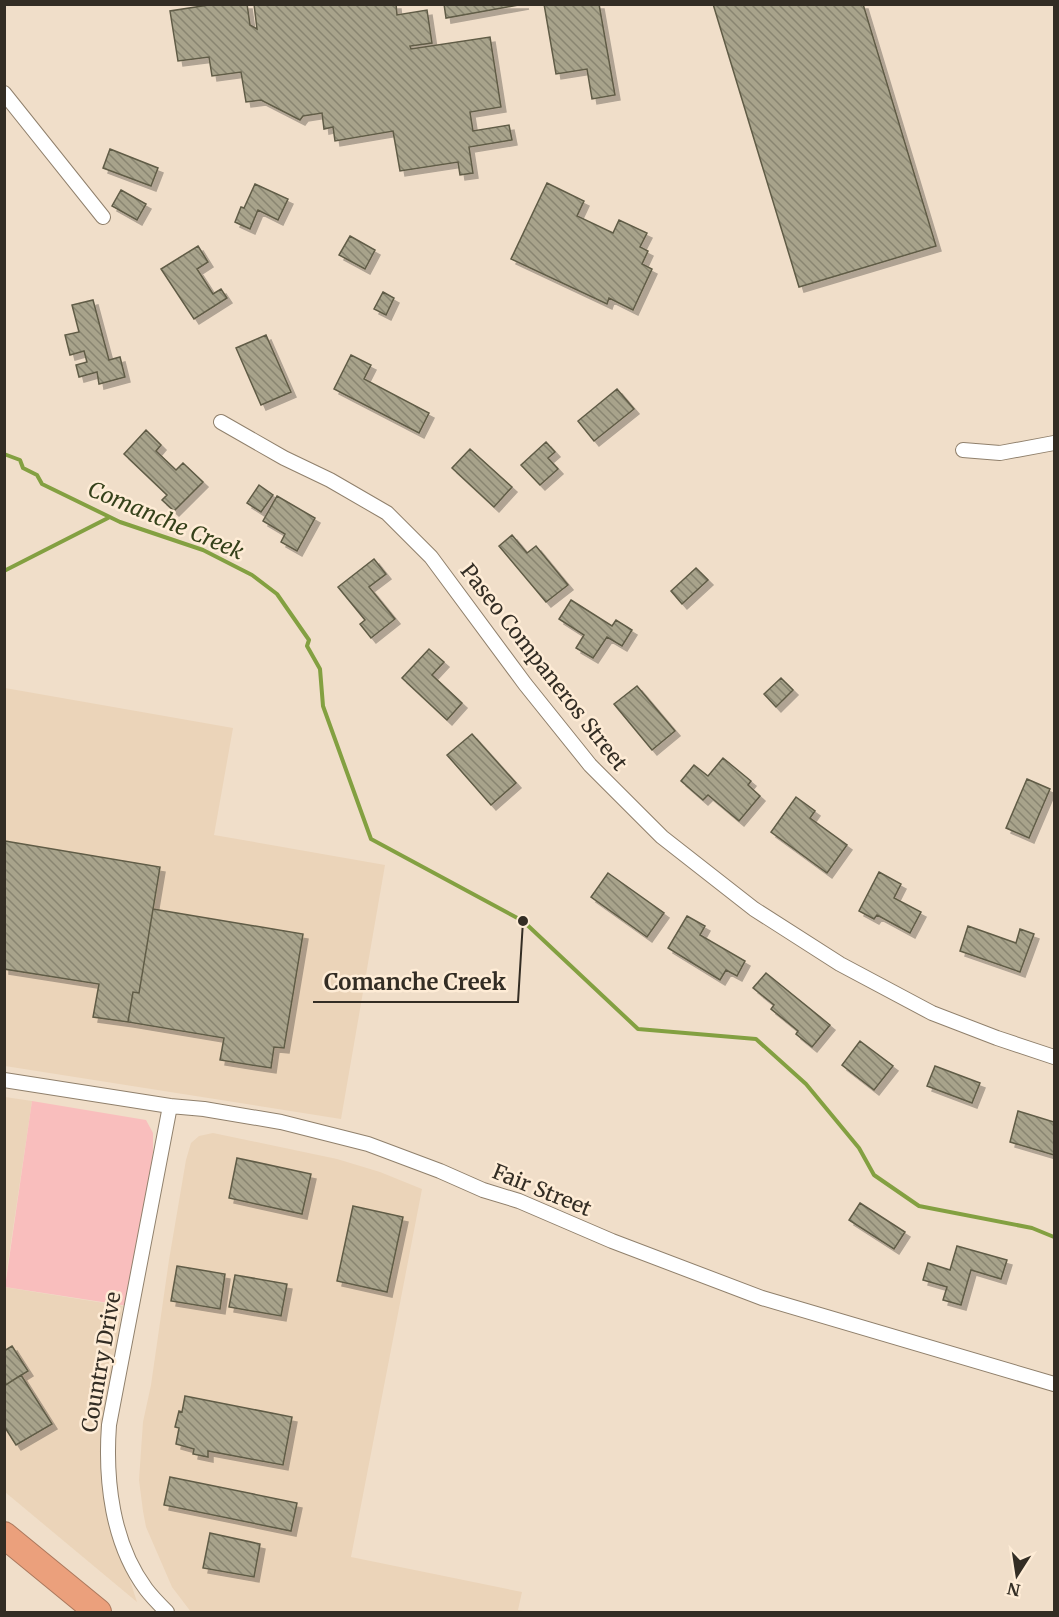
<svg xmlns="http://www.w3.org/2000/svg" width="1059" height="1617" font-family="Merriweather,serif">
  <defs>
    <pattern id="building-back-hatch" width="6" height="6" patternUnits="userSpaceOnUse" patternTransform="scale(1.5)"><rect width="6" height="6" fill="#a8a38b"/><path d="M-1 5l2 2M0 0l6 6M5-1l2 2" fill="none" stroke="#898571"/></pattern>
    <filter id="shadow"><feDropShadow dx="5" dy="5" stdDeviation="0" flood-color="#0004"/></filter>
  </defs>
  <rect width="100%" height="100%" fill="#f0dec9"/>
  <path fill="#ebd4b9" d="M5,688L233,728L214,835L385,865L341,1119L5,1066Z
    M5,1097L32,1101L5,1283Z
    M213,1133L337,1159L380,1172L422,1189L351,1557L522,1592L518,1610L529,1612H191L172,1587L146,1527L143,1511L139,1480L143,1422L151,1385L169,1260L186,1160L191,1143L199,1136Z
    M4,1287L123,1306L102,1428L103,1478L113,1528L137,1602L5,1492Z"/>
  <path fill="#f9bebd" d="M32,1101L146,1120L153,1133V1152L128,1306L5,1287Z"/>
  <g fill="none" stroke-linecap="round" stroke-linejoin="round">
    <path stroke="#83a041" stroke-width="4" d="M4,454L20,460L23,468L37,475L42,484L120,522L203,550L252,575L277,594L309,640L307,646L320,669L323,706L371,839L523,921L638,1029L756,1039L806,1084L859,1148L874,1175L919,1206L1032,1228L1054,1237
      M4,571L108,518"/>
  </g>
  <path fill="url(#building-back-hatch)" stroke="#605c46" stroke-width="1.5" filter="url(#shadow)" d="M215,4H247L250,25L257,29L254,4H396L397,15L427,10L432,43L410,46L411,49L490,37L501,107L470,112L473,131L509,125L512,140L469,147L473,173L460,175L458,162L400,171L393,131L335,141L333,127L324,129L322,113L303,116L300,120L261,100L246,102L241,72L212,76L209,57L178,61L170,11Z
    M444,4H524L446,18Z
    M544,4H599L615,95L592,99L587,69L556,74Z
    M713,4H863L936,246L799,287Z
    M110,149L158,168L151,186L103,168Z
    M547,183L584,201L577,216L613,233L619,220L647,233L640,247L648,251L642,264L652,269L633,310L609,298L607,304L511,259Z
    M255,184L288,199L278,220L258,210L250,229L235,222L241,207L244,208Z
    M121,190L146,204L137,220L112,206Z
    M350,236L375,250L365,269L339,255Z
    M198,246L208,262L197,269L213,294L221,289L227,298L194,319L161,269Z
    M383,292L394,298L386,315L374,309Z
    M93,300L109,360L120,357L125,377L99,384L97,372L79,377L76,365L87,362L84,351L70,355L65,335L79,332L72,305Z
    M266,335L291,392L261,405L236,348Z
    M351,355L371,365L364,379L429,413L419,433L334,389Z
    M617,389L634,409L594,441L578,421Z
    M146,430L161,445L156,451L176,470L183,463L203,482L174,511L162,500L167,495L124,454Z
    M546,442L555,452L548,458L558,469L540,485L521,465Z
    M470,449L512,487L494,507L452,468Z
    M259,485L273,495L261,512L247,503Z
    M277,496L315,518L297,551L281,542L285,534L263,521Z
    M512,535L527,553L536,546L568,585L546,602L499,546Z
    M374,559L386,574L369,587L395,619L371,638L360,624L365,620L338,587Z
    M696,568L708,580L682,604L671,591Z
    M571,600L612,626L616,620L632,630L622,646L607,637L593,658L576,648L584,635L559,619Z
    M429,649L444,662L432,675L462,703L447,720L402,678Z
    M781,678L793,690L776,707L764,694Z
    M637,686L675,731L652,750L614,704Z
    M472,734L516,783L491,805L447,755Z
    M723,758L751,781L748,785L760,796L739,821L708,795L703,800L681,781L694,765L708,776Z
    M1027,779L1050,789L1029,838L1006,828Z
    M796,797L815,811L810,818L847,845L827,873L771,832Z
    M5,841L160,867L139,993L133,992L128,1022L93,1017L99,984L4,969Z
    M879,872L901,884L894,898L921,912L910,933L877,915L874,919L859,911Z
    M608,873L664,913L647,937L591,897Z
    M153,909L303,934L284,1048L274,1047L271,1068L220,1060L224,1038L128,1022L133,992L139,993Z
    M687,916L705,926L700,935L745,961L737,976L726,970L720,980L668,948Z
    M968,926L1016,943L1020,929L1034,934L1020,972L960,951Z
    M766,973L830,1025L812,1047L796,1034L798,1031L771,1009L774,1005L753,988Z
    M860,1041L893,1066L874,1090L842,1065Z
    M935,1066L980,1083L972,1103L927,1086Z
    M1018,1111L1054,1122V1155L1010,1142Z
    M237,1158L311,1174L302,1214L229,1198Z
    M860,1203L905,1232L894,1249L849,1220Z
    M353,1206L403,1217L387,1292L337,1281Z
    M957,1246L1007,1260L1001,1279L971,1270L961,1305L943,1300L947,1287L923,1280L928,1263L950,1270Z
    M177,1266L225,1274L220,1309L171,1301Z
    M235,1275L287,1284L281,1316L229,1307Z
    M12,1346L28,1371L4,1386V1351Z
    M21,1375L52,1424L16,1445L4,1426V1386Z
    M185,1396L292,1417L283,1465L208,1451V1457L193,1454L194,1449L176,1444L179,1428L175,1427L179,1411L182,1412Z
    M170,1477L297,1503L291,1531L164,1505Z
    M210,1533L260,1544L254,1577L203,1568Z"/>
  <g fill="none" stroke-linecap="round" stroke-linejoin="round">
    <g stroke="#90806c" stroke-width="16">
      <path id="street" d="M4,93L103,217
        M221,422L284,458L330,480L387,513L431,557L525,684L590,765L662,837L754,909L840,964L932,1013L997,1038L1054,1057
        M963,450L1000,453L1054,443
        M4,1080L170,1106L204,1109L281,1122L368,1144L440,1171L483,1190L519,1201L612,1241L762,1298L1054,1384
        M167,1612C160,1605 152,1597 146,1589C112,1543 105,1480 109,1425L170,1106"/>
    </g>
    <g stroke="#ab785d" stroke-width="28">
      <path id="highway" d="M4,1535L98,1612"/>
    </g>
    <use href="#street" stroke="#fff" stroke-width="14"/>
    <use href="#highway" stroke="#eba07c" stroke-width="26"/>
  </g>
  <g text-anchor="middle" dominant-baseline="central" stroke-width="5" stroke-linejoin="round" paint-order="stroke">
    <g font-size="21" fill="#332d24" stroke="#feecd6">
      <text transform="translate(544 667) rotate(52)">Paseo Companeros Street</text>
      <text transform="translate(542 1190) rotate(22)">Fair Street</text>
      <text transform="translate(101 1362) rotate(-80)">Country Drive</text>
    </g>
    <g font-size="22" font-style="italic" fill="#35411a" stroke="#feecd6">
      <text transform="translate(166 520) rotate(23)">Comanche Creek</text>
    </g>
  </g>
  <path fill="none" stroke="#332d24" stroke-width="2" d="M523 921L518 1002H313"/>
  <circle fill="#332d24" stroke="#feecd6" stroke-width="2" cx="523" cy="921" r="6"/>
  <g font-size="22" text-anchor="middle" font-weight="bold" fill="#332d24" stroke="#feecd6" stroke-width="5" stroke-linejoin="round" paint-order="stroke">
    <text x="415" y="990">Comanche Creek</text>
  </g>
  <rect width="1059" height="1617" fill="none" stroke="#332d24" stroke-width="12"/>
  <g transform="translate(1017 1575) rotate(192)" stroke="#feecd6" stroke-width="4.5" paint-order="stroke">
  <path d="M0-4.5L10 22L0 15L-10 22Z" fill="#332d24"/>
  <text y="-9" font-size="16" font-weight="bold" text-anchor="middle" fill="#332d24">N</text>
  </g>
</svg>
